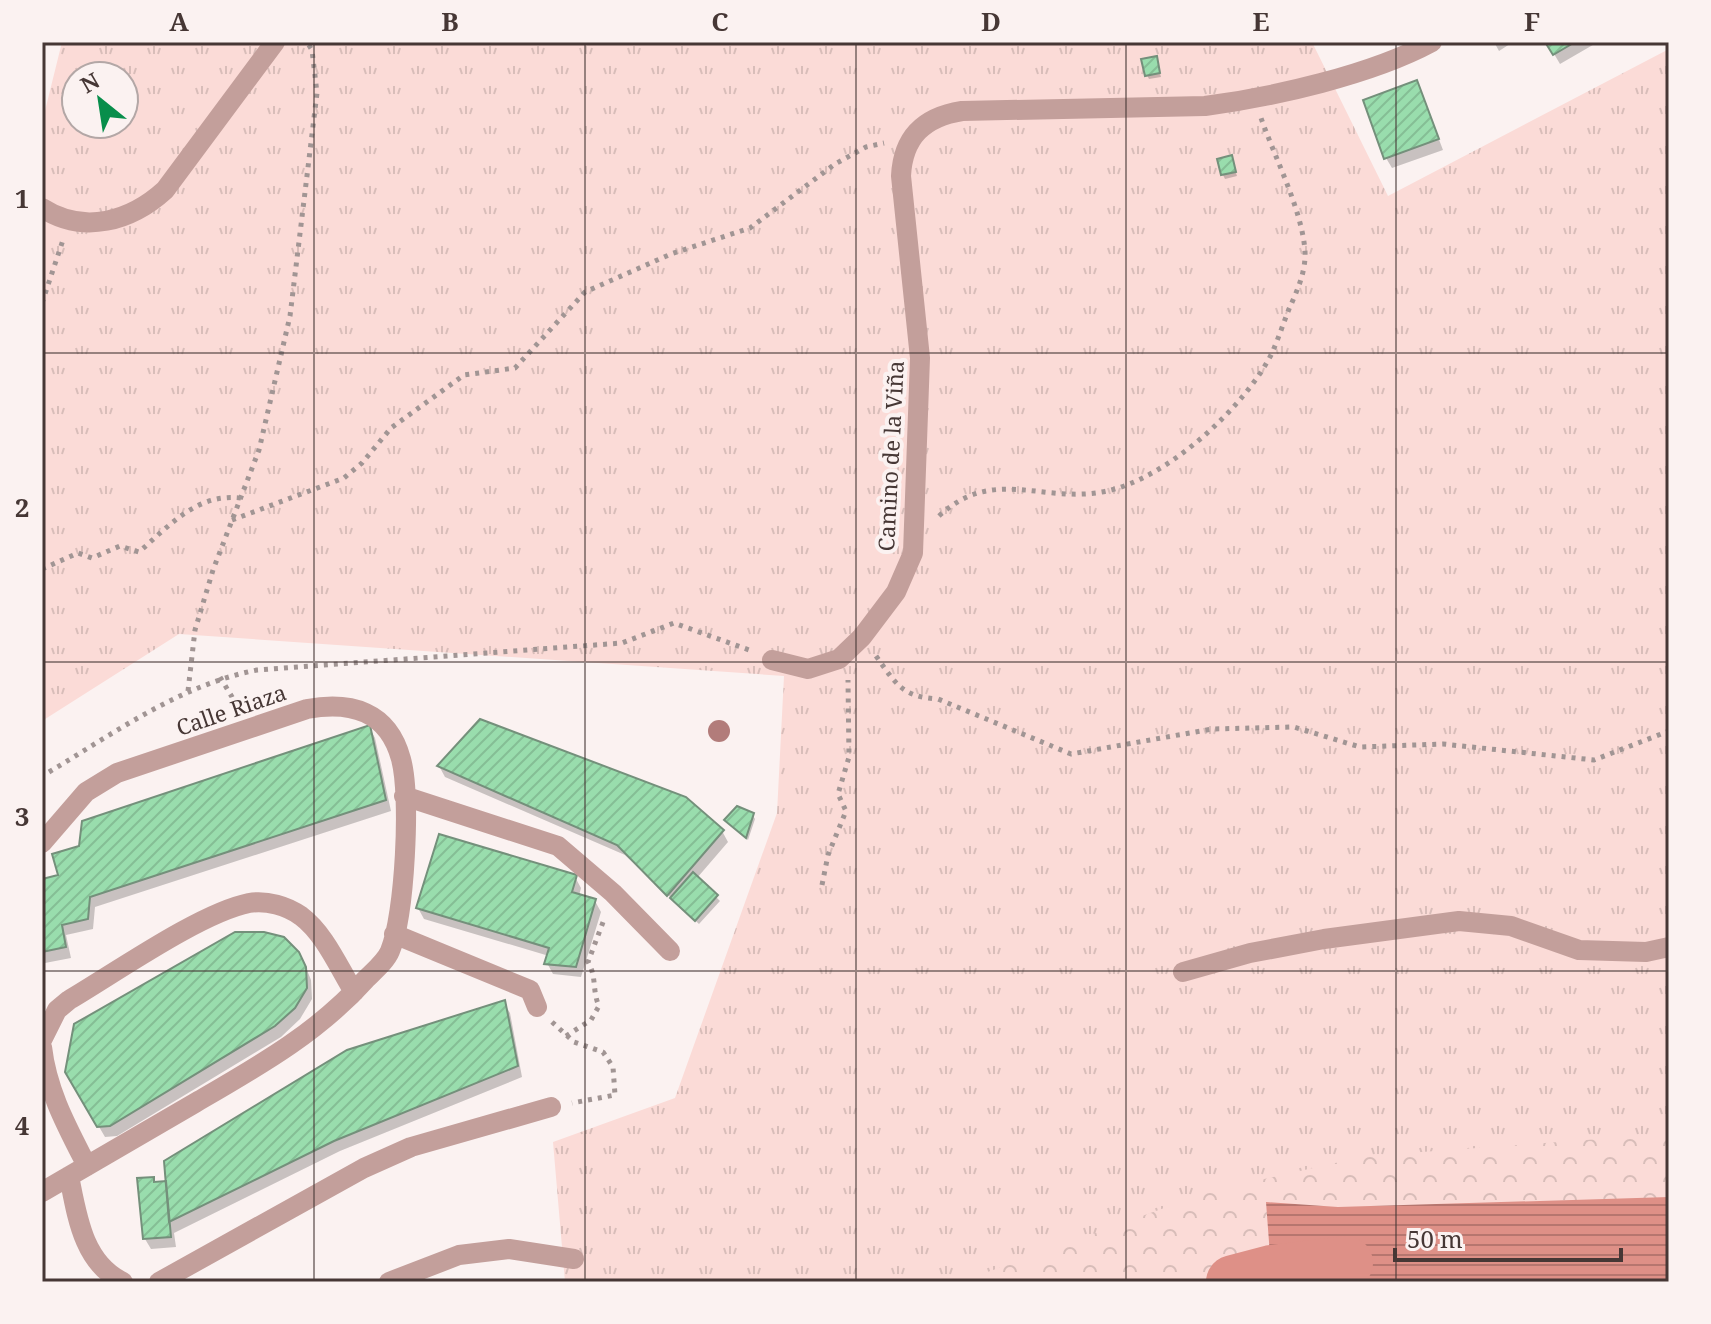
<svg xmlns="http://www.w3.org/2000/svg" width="1711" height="1324" font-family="'Noto Serif',serif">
  <defs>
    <pattern id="grass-tufts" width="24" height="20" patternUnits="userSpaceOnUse" patternTransform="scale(2)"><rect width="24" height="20" fill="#fbdbd7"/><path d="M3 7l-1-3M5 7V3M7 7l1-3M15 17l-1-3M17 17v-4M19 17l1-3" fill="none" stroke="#d8bdb9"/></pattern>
    <pattern id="forest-crowns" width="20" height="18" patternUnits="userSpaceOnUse" patternTransform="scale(2)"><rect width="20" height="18" fill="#fbdbd7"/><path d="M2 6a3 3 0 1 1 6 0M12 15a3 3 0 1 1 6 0" fill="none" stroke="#d8bdb9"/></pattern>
    <pattern id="water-rules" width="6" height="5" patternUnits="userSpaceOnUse" patternTransform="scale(2)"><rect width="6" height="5" fill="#de9087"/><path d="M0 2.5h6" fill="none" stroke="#b6766f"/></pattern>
    <pattern id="building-hatch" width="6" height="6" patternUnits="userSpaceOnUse" patternTransform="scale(2)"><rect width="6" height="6" fill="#99ddad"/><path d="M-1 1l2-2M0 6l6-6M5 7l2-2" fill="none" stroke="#85be95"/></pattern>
  </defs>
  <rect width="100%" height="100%" fill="#fbf2f1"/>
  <path fill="url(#grass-tufts)" fill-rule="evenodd" d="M62,42H1312L1388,196L1669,49V1241L1233,1282H565L553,1142L675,1098L777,813L784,676L179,634L42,721V123ZM76,76H124V124H76Z"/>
  <path fill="url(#forest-crowns)" d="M1669,1134V1282H960L1211,1191L1366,1156Z"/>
  <path fill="url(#water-rules)" d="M1669,1197V1282H1272L1266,1202L1338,1207Z"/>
  <path fill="#0003" d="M1494,42H1513L1499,51Z
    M1547,42H1598L1560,64Z
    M1156,58L1161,77L1149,79L1147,75Z
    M1417,82L1443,150L1392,168L1386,158Z
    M1231,158L1237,176L1225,179L1223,175Z
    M369,727L375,738L391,811L95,907L93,929L66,935L71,958L45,963L42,881L60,877L80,848Z
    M439,766L722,831L728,842L697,878L720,901L699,924L625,855L445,777Z
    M752,814L755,819L748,840L727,820Z
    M575,877L581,888L579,896L595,901L601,912L581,977L553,974L547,963L549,956L424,919L418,908Z
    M305,965L311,980L312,999L300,1019L281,1037L117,1136L105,1137L67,1072Z
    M504,1003L510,1013L522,1077L340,1151L174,1233L176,1247L151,1249L145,1239L153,1179L156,1184L168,1182Z"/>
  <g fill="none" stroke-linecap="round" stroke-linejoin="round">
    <path stroke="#de9087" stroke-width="54" d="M1233,1282L1271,1272L1346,1263"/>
  </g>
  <path fill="url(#building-hatch)" stroke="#74907b" stroke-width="2" d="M1545,42H1575L1553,55Z
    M1157,56L1160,73L1145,76L1141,59Z
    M1417,80L1439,139L1384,159L1363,100Z
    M1232,155L1236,172L1221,175L1217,159Z
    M480,719L686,797L724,830L667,896L617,845L437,766Z
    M370,725L386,800L90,897L88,919L62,925L66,947L42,952V879L58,875L52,854L79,846L82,821Z
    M737,806L754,813L746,838L724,820Z
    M439,834L577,875L572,892L596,899L576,967L544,964L549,948L416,908Z
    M693,872L718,895L695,921L670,898Z
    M235,932H264L284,937L299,952L306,967L307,988L295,1008L275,1026L110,1126L97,1127L65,1072L74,1024Z
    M505,1000L518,1066L334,1141L169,1222L164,1161L347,1050Z
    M154,1177V1182L166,1181L171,1237L143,1239L137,1178Z"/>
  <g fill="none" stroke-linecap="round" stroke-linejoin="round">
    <path stroke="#a19594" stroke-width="5" stroke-dasharray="4 6" stroke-linecap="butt" d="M42,303L63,240
      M939,516C994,465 1043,505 1107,491C1167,478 1243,409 1271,355C1278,340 1283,324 1289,309C1297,291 1306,272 1305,251C1302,210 1275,158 1261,118
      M232,520L344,478L362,463L391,428L464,375L515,368L585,292L671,254L750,228L835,164L866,147L884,143
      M42,569L78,553L92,558L120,546L139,552C170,525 197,493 241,498
      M876,656C896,684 902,697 938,699L1071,754L1212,729L1294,727L1360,747L1443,744L1594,760L1669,731
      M220,677L238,707
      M188,691L195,630L213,570L259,450L290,316L317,93L312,50L307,42
      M49,772C116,732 180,685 257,670L622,643L674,623L752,651
      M822,885L828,855L846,811L838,794L849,757L848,680
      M552,1022L574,1042L603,1052L613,1067L615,1095L572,1103
      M566,1036L591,1020L599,1006C592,991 597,977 588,962L605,917"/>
    <path stroke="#c39f9b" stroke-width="20" d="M42,208C84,235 131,221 165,190L275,42
      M772,660L808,669L839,659L862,637L896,592L913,553L920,358L901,176C903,137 924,117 962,111L1205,106C1273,97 1371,75 1432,42
      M404,796L558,846L613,893L670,951
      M42,843L86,792L117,773L307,709C351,701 388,711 401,759C411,796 405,915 390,951C386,961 374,971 366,979C318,1033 257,1067 195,1103C144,1133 93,1162 42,1192
      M394,934L530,990L537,1007
      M1183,972L1250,953L1324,939L1459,921L1511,926L1579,950L1646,952L1669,947
      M42,1040L57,1010L69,1000C115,973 200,913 249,903C267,900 287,906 301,916C325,934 339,968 354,992
      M42,1047C47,1091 67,1127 87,1166
      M69,1176C77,1216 83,1263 123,1282
      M159,1282L364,1168L411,1147L551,1107
      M389,1282L459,1255L509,1249L574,1259"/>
  </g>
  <circle fill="#b27c7a" cx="719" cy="731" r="11"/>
  <path fill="none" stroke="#463735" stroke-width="2" stroke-opacity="0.55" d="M314,42V1282M585,42V1282M856,42V1282M1126,42V1282M1396,42V1282M42,353H1669M42,662H1669M42,971H1669"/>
  <g text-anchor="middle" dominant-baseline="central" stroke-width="8" stroke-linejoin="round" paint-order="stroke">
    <g font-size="22" fill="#463735" stroke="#fbf2f1">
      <text transform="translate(890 456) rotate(-87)">Camino de la Viña</text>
      <text transform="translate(231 709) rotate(-19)">Calle Riaza</text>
    </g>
  </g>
  <rect width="1711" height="1324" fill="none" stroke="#fbf2f1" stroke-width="88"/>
  <g transform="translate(100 100) rotate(330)"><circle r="38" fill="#fbf2f1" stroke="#b3a7a6" stroke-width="2"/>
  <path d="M0-6L14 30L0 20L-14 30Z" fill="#088e4b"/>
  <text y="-12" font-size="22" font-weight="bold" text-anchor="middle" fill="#463735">N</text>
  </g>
  <path d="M1395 1248v12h226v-12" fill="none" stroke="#463735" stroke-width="4"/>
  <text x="1407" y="1248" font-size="24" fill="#463735" stroke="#fbf2f1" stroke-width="6" paint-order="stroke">50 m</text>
  <rect x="44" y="44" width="1623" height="1236" fill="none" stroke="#463735" stroke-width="3"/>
  <g font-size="26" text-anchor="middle" font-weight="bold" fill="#463735">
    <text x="179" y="31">A</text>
    <text x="450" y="31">B</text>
    <text x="720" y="31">C</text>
    <text x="991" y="31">D</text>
    <text x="1261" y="31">E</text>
    <text x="1532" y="31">F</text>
    <text x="22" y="208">1</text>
    <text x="22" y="517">2</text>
    <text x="22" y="826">3</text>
    <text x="22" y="1135">4</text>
  </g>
</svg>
